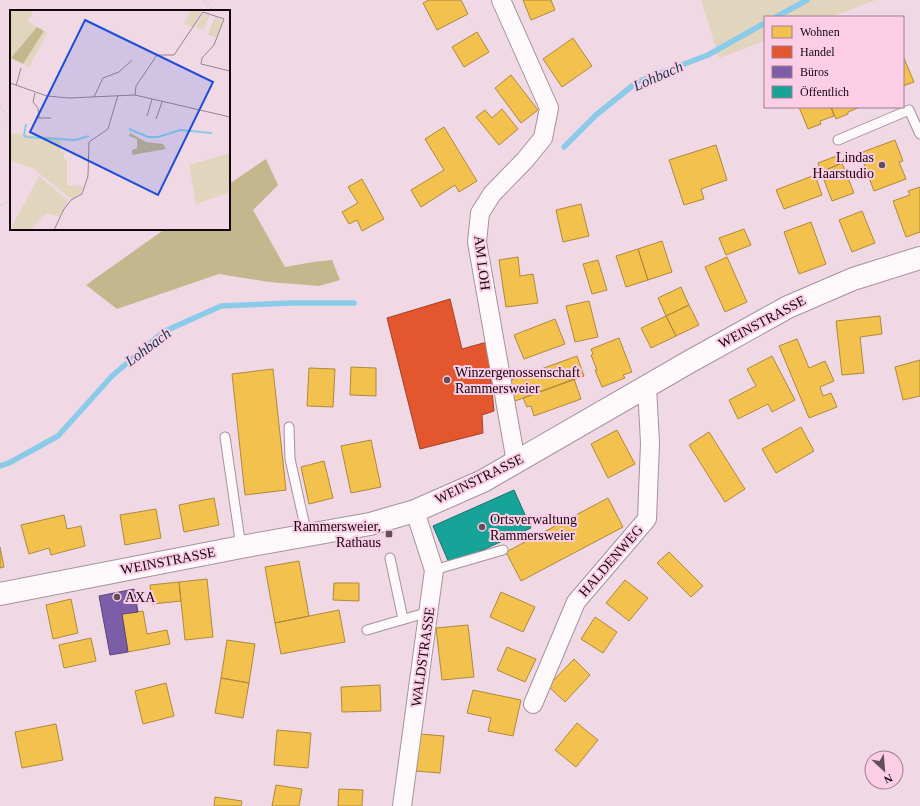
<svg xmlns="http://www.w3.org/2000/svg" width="920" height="806" font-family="Georgia,serif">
  <rect width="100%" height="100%" fill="#f0d8e5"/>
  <path fill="#e2d5be" d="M701,0H876L831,17H765V41L719,58Z"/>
  <path fill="#c5b78d" d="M266,159L278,185L253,210L285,267L313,262L332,260L340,280L319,286L269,282L219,274L117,309L86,285L165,229H229V184Z"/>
  <path fill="#f2c14e" stroke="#af893b" d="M429,0H461L468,14L437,30L423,3Z
    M523,0H551L555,10L531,20Z
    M477,32L489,52L464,67L452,47Z
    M573,38L592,66L562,87L543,59Z
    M903,56L914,82L903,86Z
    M511,75L538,110L521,123L495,88Z
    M799,107H831L834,116L820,121L821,124L808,129Z
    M831,107H860L848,112V114L836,119Z
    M502,109L518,129L499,145L476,117L485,110L492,118Z
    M444,127L477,181L459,192L455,185L421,207L411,190L444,170L425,139Z
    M895,140L903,161L899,162L906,179L874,191L860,153Z
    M716,145L727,180L701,189L704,199L684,205L669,160Z
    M839,155L842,163L821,172L818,163Z
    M842,163L854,193L832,201L821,172Z
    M815,175L822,195L784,209L776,190Z
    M362,179L384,219L362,231L357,220L349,224L342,212L358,203L348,187Z
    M920,187V232L906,237L893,201L910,195L908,191Z
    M581,204L589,236L563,242L556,210Z
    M862,211L875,243L852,252L839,220Z
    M811,222L826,264L799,274L784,232Z
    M744,229L751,245L726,255L719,238Z
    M662,241L672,272L648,280L638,249Z
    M638,249L648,280L626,287L616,256Z
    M518,257L520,276L533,274L538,303L506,307L499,260Z
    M727,257L747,302L725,312L705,267Z
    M598,260L607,290L592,294L583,264Z
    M681,287L689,305L666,316L658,298Z
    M589,301L598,337L575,342L566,306Z
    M689,305L699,325L676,336L666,316Z
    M666,316L676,336L651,348L641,328Z
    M880,316L882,334L860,337L864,373L842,375L836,321Z
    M555,319L565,344L524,359L514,335Z
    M619,338L632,372L623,375L625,378L602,387L595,370H597L591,355L593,354L591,349Z
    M797,339L809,368L825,361L834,381L820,387L823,396L831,393L837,407L809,418L779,346Z
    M577,356L584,376L515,401L508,381Z
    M772,356L795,400L772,412L768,404L738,419L729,400L756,386L747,369Z
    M920,360V396L903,400L895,367Z
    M351,367L376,368V396L350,395Z
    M309,368L335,369L333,407L307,406Z
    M273,369L286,490L245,495L232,374Z
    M574,379L581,399L534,416L531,406L527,407L523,398Z
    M801,427L814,451L776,473L762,449Z
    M617,430L635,464L608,478L591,444Z
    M709,432L745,489L725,502L689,445Z
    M371,440L381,487L351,493L341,446Z
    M324,461L333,498L309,504L301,467Z
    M214,498L219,525L184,532L179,505Z
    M608,498L623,527L521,581L506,552Z
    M156,509L161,538L125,545L120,515Z
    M64,515L67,529L81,526L85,546L51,555L49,548L29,554L21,525Z
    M0,547L4,567L0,568Z
    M669,552L703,586L691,597L657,563Z
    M299,561L309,616L275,623L265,567Z
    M207,579L213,637L185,640L179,582Z
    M625,580L648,598L629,621L606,603Z
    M179,582L181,601L152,604L150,585Z
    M334,583H359V601L333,600Z
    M501,592L535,607L523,632L490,617Z
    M71,599L78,633L53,639L46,605Z
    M339,610L345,642L281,654L275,623Z
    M143,611L147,634L167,630L170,644L128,652L122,614Z
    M595,617L617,632L603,653L581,639Z
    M468,625L474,677L442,680L436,628Z
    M91,638L96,661L64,668L59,645Z
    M227,640L255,644L249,683L221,678Z
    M507,647L536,659L525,682L497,670Z
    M574,659L590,675L565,702L548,686Z
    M221,678L249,683L243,718L215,713Z
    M166,683L174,716L143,724L135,691Z
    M380,685L381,711L342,712L341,687Z
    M473,690L521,700L513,736L488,731L491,718L467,713Z
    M577,723L598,740L576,767L555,750Z
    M56,724L63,760L22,768L15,732Z
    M277,730L311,733L308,768L274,765Z
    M420,734L444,736L440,773L416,771Z
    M276,785L302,789L299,806H272Z
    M339,789L363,790L362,806H338Z
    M215,797L242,801L241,806H214Z"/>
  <path fill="#e4572e" stroke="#a63f24" d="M450,299L462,349L487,342L494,411L482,415L483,433L420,449L387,318Z"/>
  <path fill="#7b5ea7" stroke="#5c4479" d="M134,589L138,612L122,614L128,652L110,655L99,596Z"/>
  <path fill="#17a398" stroke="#16746f" d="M514,490L531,528L450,565L433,526Z"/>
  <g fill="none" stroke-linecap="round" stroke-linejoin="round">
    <path stroke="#8acbea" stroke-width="5.5" d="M776,17L807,0
      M564,147L596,115L637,82L708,55L765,23
      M0,466L9,463L58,436L112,376L163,332L221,306L292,303H354"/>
    <g stroke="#a5929c" stroke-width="11">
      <path id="lane" d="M838,140L909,110L920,134
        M289,427L290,459L307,535
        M225,437L241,547
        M390,558L403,619
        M434,570L503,550
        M367,630L429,612"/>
    </g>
    <g stroke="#a5929c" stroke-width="20">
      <path id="street" d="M501,0L549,108L543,138L525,160L492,194L480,213L477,242L516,462
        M533,704L576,602L647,519L650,443L647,386
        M402,806L434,570L415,511"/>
    </g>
    <g stroke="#a5929c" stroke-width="24">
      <path id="secondary" d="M0,594L241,547L370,524L415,511L483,481L689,362L788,307L853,279L920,258"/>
    </g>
    <path stroke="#ded7db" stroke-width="2.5" stroke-dasharray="3 2" stroke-linecap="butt" d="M204,0L214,11
      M229,42V50
      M0,106L11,125
      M0,205L11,200"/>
    <use href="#lane" stroke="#fdf9fb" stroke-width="9"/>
    <use href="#street" stroke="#fdf9fb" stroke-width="18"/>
    <use href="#secondary" stroke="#fdf9fb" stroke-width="22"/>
  </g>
  <g fill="#615059" stroke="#fbcee6" stroke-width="1.5">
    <circle cx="882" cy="165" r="4"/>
    <circle cx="447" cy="380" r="4"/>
    <circle cx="482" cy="527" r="4"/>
    <rect x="385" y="530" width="8" height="8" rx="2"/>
    <circle cx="117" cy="597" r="4"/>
  </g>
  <g text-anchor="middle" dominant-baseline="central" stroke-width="4" stroke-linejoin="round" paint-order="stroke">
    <g font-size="14" fill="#14060e" stroke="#fbcee6" text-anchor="start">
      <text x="874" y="157" text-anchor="end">Lindas<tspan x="874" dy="16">Haarstudio</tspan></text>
      <text x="455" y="372">Winzergenossenschaft<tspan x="455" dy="16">Rammersweier</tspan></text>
      <text x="490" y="519">Ortsverwaltung<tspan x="490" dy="16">Rammersweier</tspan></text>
      <text x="381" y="526" text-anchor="end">Rammersweier,<tspan x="381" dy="16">Rathaus</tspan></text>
      <text x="125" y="597">AXA</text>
    </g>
    <g font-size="14" fill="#14060e" stroke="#fbcee6">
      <text transform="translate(482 263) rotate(83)">AM LOH</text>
      <text transform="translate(762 322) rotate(-28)">WEINSTRASSE</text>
      <text transform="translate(479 479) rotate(-26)">WEINSTRASSE</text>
      <text transform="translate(168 561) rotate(-11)">WEINSTRASSE</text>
      <text transform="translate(611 561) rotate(-49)">HALDENWEG</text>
      <text transform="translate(423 657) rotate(-82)">WALDSTRASSE</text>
    </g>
    <g font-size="15" font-style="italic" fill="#0d3c4c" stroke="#fbcee6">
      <text transform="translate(658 76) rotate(-24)">Lohbach</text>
      <text transform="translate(148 347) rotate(-37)">Lohbach</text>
    </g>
  </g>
  <g transform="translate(10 10)">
    <rect width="220" height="220" fill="#f0d8e5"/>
    <path d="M0,0H16V3L18,0H24L18,11L27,17L1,48ZM181,0L192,1L183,18L174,13ZM194,4L200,5L193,20L186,17ZM205,7L213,11L206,28L198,24ZM34,21L37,23L19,57L13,54ZM0,123L52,128L50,141L55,142L53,149L57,150V175L73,176L71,183L63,189L60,188L24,159L0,150ZM220,143V182L186,194L179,155ZM29,166L58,191L49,207L37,203L20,220H0Z" fill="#e2d5be"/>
    <path d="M27,17L34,21L13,54L1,48ZM120,123L136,132L153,134L156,139L122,145V140L127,138V129L119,126Z" fill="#c5b78d"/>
    <path fill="none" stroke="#8acbea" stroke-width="2" d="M16,114L14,125L16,127L65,130L79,126M119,119L138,127H148L170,120L202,123"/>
    <path fill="none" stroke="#98848f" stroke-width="1" d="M0,73L37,86L59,88L125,85L220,107M6,76L11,58M25,83L23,92L28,98L29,108H41M125,85L126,76L147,45H164L193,2L214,9L204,35L192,48L191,54L220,61M84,87L93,68L109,62L122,50M137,106L142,89M146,109L152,92M44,220L54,199L61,190L72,184L78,166L79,132L98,119L108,85"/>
    <path fill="#1d4ed8" fill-opacity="0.15" stroke="#1d4ed8" stroke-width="2" d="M75,10L203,72L148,185L20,122Z"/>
    <rect width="220" height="220" fill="none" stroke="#14060e" stroke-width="2"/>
  </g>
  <rect x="764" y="16" width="140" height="92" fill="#fbcee6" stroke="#9f7e90"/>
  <rect x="772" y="26" width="20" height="12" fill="#f2c14e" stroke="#9f7e90"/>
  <text x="800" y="36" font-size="12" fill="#14060e">Wohnen</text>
  <rect x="772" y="46" width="20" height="12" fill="#e4572e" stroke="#9f7e90"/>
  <text x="800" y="56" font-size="12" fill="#14060e">Handel</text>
  <rect x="772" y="66" width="20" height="12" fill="#7b5ea7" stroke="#9f7e90"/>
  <text x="800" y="76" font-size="12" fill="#14060e">Büros</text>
  <rect x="772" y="86" width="20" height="12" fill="#17a398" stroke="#9f7e90"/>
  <text x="800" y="96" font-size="12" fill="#14060e">Öffentlich</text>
  <g transform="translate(884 770) rotate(154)"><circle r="19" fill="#fbcee6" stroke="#9f7e90"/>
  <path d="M0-3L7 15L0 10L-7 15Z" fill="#615059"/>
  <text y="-6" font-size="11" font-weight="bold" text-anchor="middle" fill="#14060e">N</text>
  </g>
</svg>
